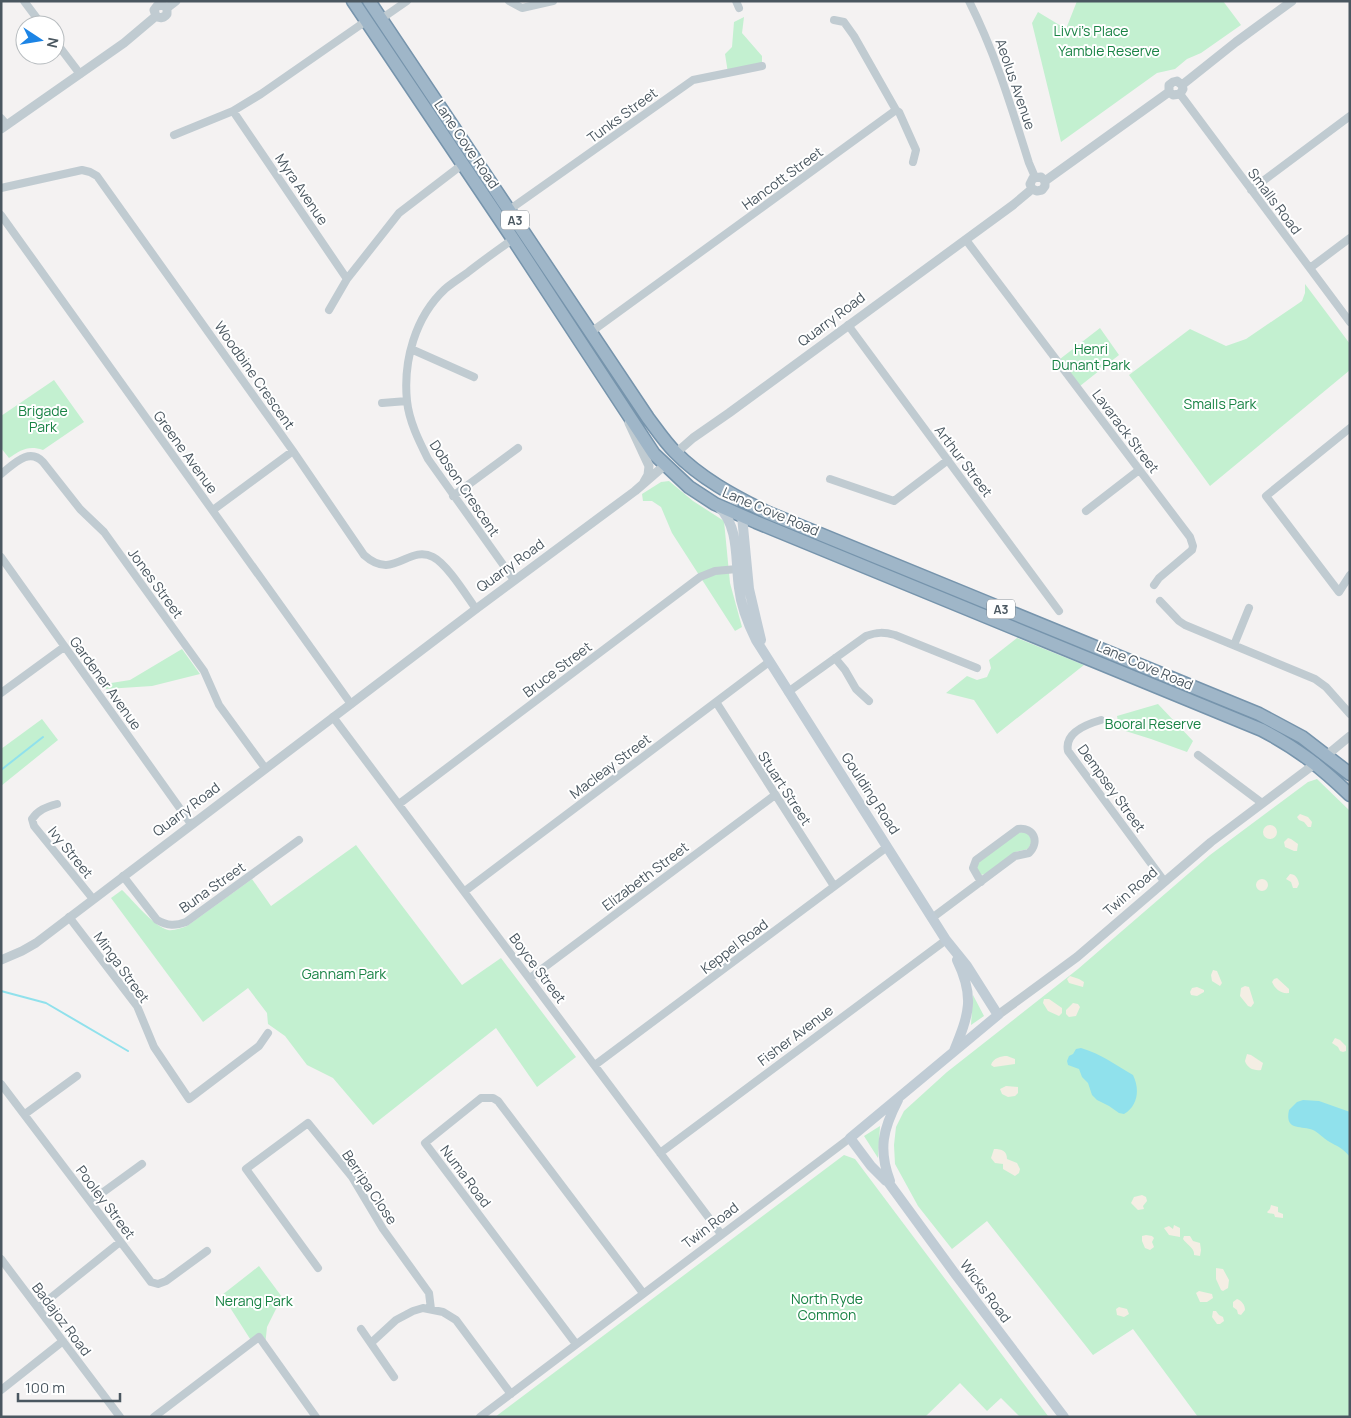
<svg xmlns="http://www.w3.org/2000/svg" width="1351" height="1418" font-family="Manrope,sans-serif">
  <rect width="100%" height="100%" fill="#f4f2f2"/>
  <path fill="#c3f0d0" d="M1077,1H1223L1241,25L1201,53L1187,59L1175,69L1157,73L1061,142L1032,23L1038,12L1066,29Z
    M744,17L742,33L762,56V66L728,73L725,54L732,47L734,22Z
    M1305,284L1350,344V370L1210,486L1129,375L1190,329L1226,346L1246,339L1302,301L1305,293Z
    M1100,328L1119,355L1080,386L1060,359Z
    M54,380L84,422L43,450C28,445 21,450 9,458L1,448V416Z
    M669,481L693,501L724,521L730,583L742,627L735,631L672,533L661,507L652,501H643L642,494L661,482Z
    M1017,638L1084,665L997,734L974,700L946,693L967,676L977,680L987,677L991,668L989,660Z
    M182,649L200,674L152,686L106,689L105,684L130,680Z
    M1158,704L1193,741L1187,752L1151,739L1116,728L1118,722L1117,716Z
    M42,719L58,740L1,786V749Z
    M1317,779L1350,811V1417H1198L1133,1329L1093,1355L987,1221L952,1249L918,1206L895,1164L894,1145L896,1127L904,1111L947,1072L1078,969L1210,855L1308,782Z
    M1027,832L1032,841L1028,849L1015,852L988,873L981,875L976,869L977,863L1016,833Z
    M356,845L462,985L501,958L576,1057L537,1087L496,1028L373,1125L333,1078L307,1065L285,1036L268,1024L267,1013L248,988L203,1022L111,898L122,890C133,900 153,926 168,930C174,931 181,928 187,926L252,879L271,906Z
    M973,995L984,1016L971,1025Z
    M880,1126L878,1158L864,1136Z
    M844,1155L855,1159L1048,1416L1020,1417L1001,1398L987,1411L960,1383L925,1417H495Z
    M259,1266L282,1297L267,1327L265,1346L259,1337L252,1342L222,1295Z"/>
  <path fill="#f4eee4" d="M1300,814L1308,817L1312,822L1311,827H1308L1304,822L1299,820L1297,817Z
    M1263 832a7 7 0 1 1 14 0a7 7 0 1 1-14 0Z
    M1288,838L1291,839L1298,844L1297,851H1294L1285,847L1284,842Z
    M1290,874C1295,874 1298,878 1299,884L1297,888H1293L1291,882L1286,879Z
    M1256 885a6 6 0 1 1 12 0a6 6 0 1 1-12 0Z
    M1213,970L1217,971L1222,983L1220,986L1212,981L1211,975Z
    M1070,976L1079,979L1084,982L1083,987L1069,983L1067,979Z
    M1277,978L1289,989V993C1281,994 1275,989 1272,982L1274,979Z
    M1245,986L1249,987L1254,1003L1251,1007L1248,1006L1240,996L1241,988Z
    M1197,987L1204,990V992L1197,996L1191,995L1190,992L1192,988Z
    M1044,999H1049L1062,1008V1013L1059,1016L1048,1011L1043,1003Z
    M1073,1003L1078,1004L1080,1007L1076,1016L1069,1017L1066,1014V1010Z
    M1335,1038L1340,1040L1346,1046V1051L1343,1052L1340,1051L1338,1047L1332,1043Z
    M1247,1054L1251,1055L1263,1063L1261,1070C1254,1071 1247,1068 1245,1061Z
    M1007,1056L1015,1059V1064L994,1067L991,1065C993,1058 1001,1056 1007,1056Z
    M1006,1086L1018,1087V1093L1015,1096L1008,1097L1002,1094L1000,1089Z
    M994,1149C1002,1149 1007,1151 1007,1159L1017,1163L1020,1169L1019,1173L1015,1176L1003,1169V1164L995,1163L991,1158Z
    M1142,1195L1146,1197L1147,1201L1143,1206L1144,1209L1138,1210L1131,1203L1134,1197Z
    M1271,1205L1278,1207V1212L1283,1214V1218L1275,1217L1274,1214L1268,1213L1267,1212L1270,1209Z
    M1174,1225L1180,1228V1237L1169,1235L1164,1228L1169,1226L1173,1229Z
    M1146,1235L1152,1236L1154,1238L1152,1242L1154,1247L1150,1250L1145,1248L1142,1241V1236Z
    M1184,1236H1190L1193,1241L1200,1243L1201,1250L1200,1256L1194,1255C1195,1248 1187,1245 1183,1239Z
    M1216,1268L1223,1269L1229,1280L1228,1288L1223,1291L1221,1290L1216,1279Z
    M1199,1291L1212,1294L1213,1298L1207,1302H1200L1196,1293Z
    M1237,1299C1242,1301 1245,1305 1245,1310L1241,1315L1238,1314L1237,1310L1233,1307V1302Z
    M1119,1307L1127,1309L1129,1314L1124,1317L1117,1315L1116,1309Z
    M1213,1311H1216L1219,1315L1223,1317L1224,1321L1220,1324H1217L1212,1317Z"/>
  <path fill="#90e1ec" d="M1081,1048C1101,1054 1116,1065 1133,1075C1140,1089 1138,1106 1124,1114L1119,1113L1109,1106L1097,1100L1092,1095L1088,1083L1082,1077L1079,1069L1068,1065L1067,1061L1069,1056L1073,1054L1076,1049Z
    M1303,1100L1319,1101L1350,1112V1157C1342,1147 1338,1147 1328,1141C1323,1138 1320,1134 1315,1131C1304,1124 1284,1133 1289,1110L1297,1102Z"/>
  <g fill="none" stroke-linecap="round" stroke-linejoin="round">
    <path stroke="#90e1ec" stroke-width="2" d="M1,770L43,737
      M1,991L46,1003L128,1051"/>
    <g stroke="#7694ac" stroke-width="15">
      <path id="trunk" d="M353,1L513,239L654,454L689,487L715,504L756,522L1262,730C1298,749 1321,767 1350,795
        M369,1L648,418C657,430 665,442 675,452C700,478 734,496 766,512L1259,714L1302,737L1350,774"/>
    </g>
    <path stroke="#c0cbd1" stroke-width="8" d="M24,1L42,25
      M509,1L522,8L553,1
      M736,1L739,8
      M969,1C996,55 1011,106 1029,163L1035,177
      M381,19L407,1
      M834,20L844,22L854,36L896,110L899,112L916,150L913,162
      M55,41L80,74
      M1180,94L1350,322
      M233,111L347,279
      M1,118L7,125
      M174,135L233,111L261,94L366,21
      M1,188L82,170L90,172L97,176L293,451L364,555C394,582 408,544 433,557C447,564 466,595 476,609
      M1251,190L1350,116
      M509,210L693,80L762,66
      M1,215L351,704
      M513,239C498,250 482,261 467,273C460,278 452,283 445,289C415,317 403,361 407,401C409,421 419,441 428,459L514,580
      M966,240L1190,537L1193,546L1192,550L1159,578L1154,585
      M1310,268L1350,238
      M329,310L347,279L399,213L463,164
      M848,325L1059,611
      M591,332L896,110
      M411,349L474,377
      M382,403L407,401
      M1350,428L1266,496L1339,592L1350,575
      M1,474C14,464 29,447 43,462L80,509L104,532L204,671L219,705L265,768
      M830,479L894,501L948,460
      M453,496L518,448
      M213,510L293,451
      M1086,511L1139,470
      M1,557L191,824
      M1160,601L1179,621L1185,625L1315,679L1326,687L1350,714
      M1234,645L1249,608
      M835,658L845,670L856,689L869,701
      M788,692L866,636C877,632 884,632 895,635L977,668
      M1,693L64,647
      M716,702L834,886
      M333,717L721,1234
      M1101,720C1087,724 1064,732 1068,751L1164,881
      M1198,755L1262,803
      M57,804C46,807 38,810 32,819L34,826L93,899
      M399,804L700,577L715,571L737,569
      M123,876L157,920C168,926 175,926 186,922L299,840
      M465,891L769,662
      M69,917L137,1006L154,1047L189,1099L259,1046L268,1033
      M932,918L1015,856L1029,853C1040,842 1034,827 1018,829L976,860L973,868L981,882
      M530,978L775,795
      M595,1065L887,847
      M1,1084L151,1282L158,1284L166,1281L207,1251
      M25,1114L77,1076
      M660,1153L946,940
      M91,1201L142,1164
      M1,1259L120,1417
      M318,1268L246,1169L308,1123L352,1177L383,1229L429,1293L431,1309
      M38,1308L120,1242
      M361,1329L394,1377
      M371,1343L396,1320L413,1311L423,1308L443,1312L456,1320L511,1394
      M576,1344L425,1143L481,1098H493L498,1101L643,1293
      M1,1390L63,1341
      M154,1417L259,1337L316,1417
      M480,1417L850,1138"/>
    <path stroke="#c0cbd1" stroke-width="9" d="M167,8L176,1
      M156,16L154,10L157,6L163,5L167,8
      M156,16C160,19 164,18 167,14V8
      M1182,85L1236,42L1292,1
      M1169,92L1173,95L1180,94L1183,89L1182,85
      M1169,92V85L1173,82L1177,81L1182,85
      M1,129L124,43L156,16
      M1045,181L1169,92
      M1032,189L1030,184L1033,178L1041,177L1045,181
      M1032,189L1037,191L1042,190L1045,186V181
      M629,423L649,466L648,475L644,482
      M676,453L693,438L729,413L1013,205L1032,189
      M1327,755L1350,736
      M1,960L22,951L36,943L476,609L635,491L665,465
      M998,1015L1077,957L1211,842L1316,763"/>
    <path stroke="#c0ccd5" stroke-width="10" d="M718,506C740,527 735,560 739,588C741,606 748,624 756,640L946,940L967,966L998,1015L850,1138L871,1166L886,1181
      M742,516L749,589L761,640
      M954,1051C969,1014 975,997 957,960
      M883,1175L956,1275L1064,1417
      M890,1181C878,1149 883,1129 898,1100"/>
    <use href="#trunk" stroke="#9fb6c8" stroke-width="12"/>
  </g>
  <g text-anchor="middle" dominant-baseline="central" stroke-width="4" stroke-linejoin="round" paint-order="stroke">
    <g fill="#fff" stroke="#808990" stroke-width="1">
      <rect x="501" y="210.5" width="28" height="19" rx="4"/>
      <rect x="987" y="599.5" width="28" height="19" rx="4"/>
    </g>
    <g font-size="12" font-weight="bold" fill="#4a5760">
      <text x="515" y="220">A3</text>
      <text x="1001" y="609">A3</text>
    </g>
    <g font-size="14" fill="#198345" stroke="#fff">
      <text x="1091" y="30">Livvi's Place</text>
      <text x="1109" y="50">Yamble Reserve</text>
      <text x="1091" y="348">Henri<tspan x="1091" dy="16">Dunant Park</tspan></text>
      <text x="1220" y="403">Smalls Park</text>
      <text x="43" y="410">Brigade<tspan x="43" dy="16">Park</tspan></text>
      <text x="1153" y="723">Booral Reserve</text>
      <text x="344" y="973">Gannam Park</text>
      <text x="827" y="1298">North Ryde<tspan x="827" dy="16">Common</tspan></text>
      <text x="254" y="1300">Nerang Park</text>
    </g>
    <g font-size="14" fill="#4a5760" stroke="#fff">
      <text transform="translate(1016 84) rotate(71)">Aeolus Avenue</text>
      <text transform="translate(622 115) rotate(-36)">Tunks Street</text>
      <text transform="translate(467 144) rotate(56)">Lane Cove Road</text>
      <text transform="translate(782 178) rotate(-36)">Hancott Street</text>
      <text transform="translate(302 189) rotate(56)">Myra Avenue</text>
      <text transform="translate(1275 201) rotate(53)">Smalls Road</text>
      <text transform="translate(831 319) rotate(-37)">Quarry Road</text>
      <text transform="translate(255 375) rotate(55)">Woodbine Crescent</text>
      <text transform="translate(1126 431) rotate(53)">Lavarack Street</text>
      <text transform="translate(186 452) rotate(54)">Greene Avenue</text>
      <text transform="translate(964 461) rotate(53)">Arthur Street</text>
      <text transform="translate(465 488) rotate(56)">Dobson Crescent</text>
      <text transform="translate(771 511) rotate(23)">Lane Cove Road</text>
      <text transform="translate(510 565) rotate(-36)">Quarry Road</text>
      <text transform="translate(156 583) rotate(54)">Jones Street</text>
      <text transform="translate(1145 665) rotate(23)">Lane Cove Road</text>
      <text transform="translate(557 669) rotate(-37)">Bruce Street</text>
      <text transform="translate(106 683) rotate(54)">Gardener Avenue</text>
      <text transform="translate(610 766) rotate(-37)">Macleay Street</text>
      <text transform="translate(785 788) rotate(57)">Stuart Street</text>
      <text transform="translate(1112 788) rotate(54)">Dempsey Street</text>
      <text transform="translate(871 793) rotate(57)">Goulding Road</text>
      <text transform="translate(186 809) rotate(-37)">Quarry Road</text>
      <text transform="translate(71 852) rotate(51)">Ivy Street</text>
      <text transform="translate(645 876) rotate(-37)">Elizabeth Street</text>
      <text transform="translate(212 887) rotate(-35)">Buna Street</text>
      <text transform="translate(1130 891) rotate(-41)">Twin Road</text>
      <text transform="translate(734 946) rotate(-37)">Keppel Road</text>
      <text transform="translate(122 967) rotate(54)">Minga Street</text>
      <text transform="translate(538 968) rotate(53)">Boyce Street</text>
      <text transform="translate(795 1035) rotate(-37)">Fisher Avenue</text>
      <text transform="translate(466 1176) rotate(53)">Numa Road</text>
      <text transform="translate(370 1187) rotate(56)">Berripa Close</text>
      <text transform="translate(106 1202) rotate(53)">Pooley Street</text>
      <text transform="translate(710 1225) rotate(-37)">Twin Road</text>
      <text transform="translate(986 1291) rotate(53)">Wicks Road</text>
      <text transform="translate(62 1319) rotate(53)">Badajoz Road</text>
    </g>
  </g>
  <rect width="1351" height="1418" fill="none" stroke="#4a5760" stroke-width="5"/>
  <g transform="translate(40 40) rotate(102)"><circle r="24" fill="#ffffff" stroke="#b7bcbf"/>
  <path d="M0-4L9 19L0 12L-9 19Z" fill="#1c84e5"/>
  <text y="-8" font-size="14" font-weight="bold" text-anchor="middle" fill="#4a5760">N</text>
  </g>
  <path d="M18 1393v8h102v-8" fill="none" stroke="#4a5760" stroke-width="2.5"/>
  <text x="25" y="1393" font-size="15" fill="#4a5760" stroke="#ffffff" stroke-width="4" paint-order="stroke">100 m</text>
</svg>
